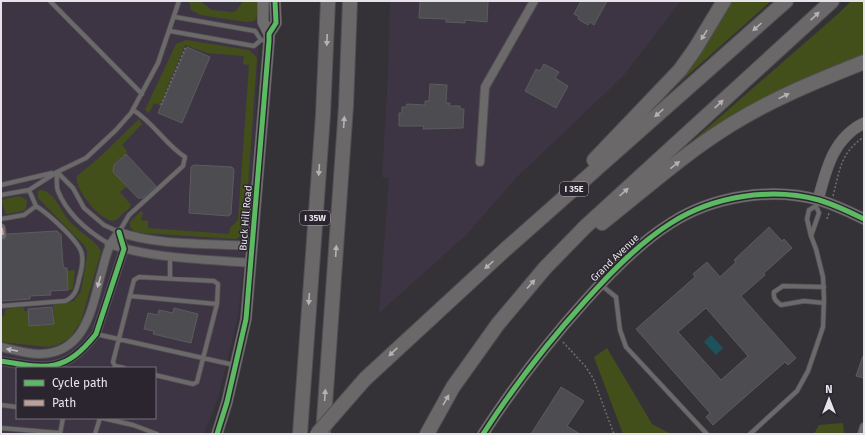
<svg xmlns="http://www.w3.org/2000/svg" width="865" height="435" font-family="'Fira Sans',sans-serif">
  <rect width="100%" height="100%" fill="#353237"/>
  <path fill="#3e3544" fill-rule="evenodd" d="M1,1H260L255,132L246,241L238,316L218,398L204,434H1ZM17,368H155V418H17Z
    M390,1H681L623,76L518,176L466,235L379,313L389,178L382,177L388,75Z"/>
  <path fill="#434f1a" d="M189,1H200L212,10L232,12L236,11L243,1H259L258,16L254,21L246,22L201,15L191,10Z
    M728,1H771L670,91L694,58Z
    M851,1H864V54L809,77L689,144L838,14Z
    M186,40L249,50L257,58L245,229L242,235L236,239L143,233L134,231L130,227V222L141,211L143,213L141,220L148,221V228L229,234L230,228L238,220L249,65L243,64L244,56L207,53L185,45L160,105L154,103L149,113L145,110L176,44Z
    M139,119L142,124L122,145L127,151L126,154L114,165L113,172L127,186L120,192L131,205C129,209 126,212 122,214C120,217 116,221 112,221C99,219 74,189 77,176L101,156Z
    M41,190C55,192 61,212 70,222C77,230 100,244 101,252L81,321L70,338L57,345L48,347L1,342V317L4,316L5,309L24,307V311H28L30,326L54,324L53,305L74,301L81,291L87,256V251L85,246L38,198V191Z
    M19,196L27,200L26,209L23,211L6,214L1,200Z
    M75,270L73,289L68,290L67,271Z
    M607,348L652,424L671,434H623L594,357Z
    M843,423L844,434H814L819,425Z"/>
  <path fill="#1c525a" d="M711,335L723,348L716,355L704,342Z"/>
  <path fill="#4d4c51" stroke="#5c5b5f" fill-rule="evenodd" d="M420,1H486L488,2L487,22L465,20V23L446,22V19L419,18Z
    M581,1H607L594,25L590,22L588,25L578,19L579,17L574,14Z
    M187,47L210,57L182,123L158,113Z
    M544,64L559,72L555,78L568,86L556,108L525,91L536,69L540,71Z
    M430,84L447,85L446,103H450L449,106H460V109H464L463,128L423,129L424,126H399V113H402V107H406L407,104L425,105V101H429Z
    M126,154L156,186L143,198H138L113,172L114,165Z
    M194,165L232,167L234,170L231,214L229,216L189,213L191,167Z
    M769,227L782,241L784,239L792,248L764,273L765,275L741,296L796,358L788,365L785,362L713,425L706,417L710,413L636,329L695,277L693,274L707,262L720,277L736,262L734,260ZM706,308L748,356L721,380L678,332Z
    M57,231L61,235L63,264L64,268H67L68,290L50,291L51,295L30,296V299L1,301V240L6,239L7,234Z
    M52,307L54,324L29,326L28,309Z
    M174,308L198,314L191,343L153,334L154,331L144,329L148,313L158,315L159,310L173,313Z
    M863,356H864V378L856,376Z
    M561,387L584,401L567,426L580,434H531Z"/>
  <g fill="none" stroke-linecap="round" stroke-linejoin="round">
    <g stroke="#514f53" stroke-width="5.5">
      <path id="lane" d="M50,1L142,94
        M175,17L255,31L261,40
        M170,31L254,46L261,40L268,41
        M57,172L73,188L84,208L104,225L119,232L129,215L183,166L185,157C165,144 153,122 133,110
        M57,173C57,178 56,186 58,191C67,214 89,232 109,244
        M1,185L52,173
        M1,195L29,190L57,172L86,158L116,130L131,113L158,63L179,1
        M816,206L819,213L811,236L807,219L809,210L816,206L818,202
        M1,219L24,215L36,206L29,190
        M170,279V256
        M601,285L616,297L620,330L626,347L707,434
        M824,287L783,286L774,292C773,299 776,301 781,305L804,301L824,303
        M130,296L217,304
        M1,306L65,301C75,297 77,289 79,279C81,272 83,262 82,255C81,242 47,213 36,206
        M96,334L234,365
        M124,368L115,366L113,362L134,280L139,277L214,281L218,284L217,304L197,382L193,384L155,375
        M1,405L17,407
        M102,418L133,425L157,434
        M1,428L60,433
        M60,434L63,418
        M95,434L100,418
        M750,434L797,391L808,371L823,327L824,298L823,277L816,249L811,236"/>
    </g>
    <g stroke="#514f53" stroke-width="10">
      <path id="street" d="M480,162L485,87L534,1
        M1,228L2,235
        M119,232C157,246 211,243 252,246
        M109,244C154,259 204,259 251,263
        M1,347C14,350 27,354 40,354C87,353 92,306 102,271C107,253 107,247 119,232
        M1,361C47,369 65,373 96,334L124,249L119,232
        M862,434L864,427"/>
    </g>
    <g stroke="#514f53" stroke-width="12">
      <path id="secondary" d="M263,1V22L269,34
        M818,200C826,170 833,138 864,123
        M217,434L227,402L246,319L269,41V34L276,23L275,1
        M483,434C514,386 548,342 586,300C611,272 639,243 671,223C713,196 771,187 819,200C835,205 850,212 864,219"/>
    </g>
    <g stroke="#514f53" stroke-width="16">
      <path id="highway" d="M594,160L680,70L695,49L724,1
        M602,223C645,189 686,152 732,124C774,98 819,80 864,62
        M365,379L507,248L786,1
        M300,434L323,115L328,1
        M323,434L346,106L350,1
        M427,434L453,387L498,324L545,268L585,227L832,1"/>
    </g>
    <path stroke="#706e70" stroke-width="1.5" stroke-dasharray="2 2" stroke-linecap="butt" d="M161,105L186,46
      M833,196C840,170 840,153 864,137
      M827,219L829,213
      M563,342L585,366L593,378L614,434"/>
    <use href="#lane" stroke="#6c696a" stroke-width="4"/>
    <use href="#street" stroke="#6c696a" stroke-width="8"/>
    <use href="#secondary" stroke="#6f6c6d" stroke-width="11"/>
    <use href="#highway" stroke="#6b6869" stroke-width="14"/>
    <g stroke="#514f53" stroke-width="16" stroke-linecap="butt">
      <path id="highway-bridge" d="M317,434L365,379"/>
    </g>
    <use href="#highway-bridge" stroke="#6b6869" stroke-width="14"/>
    <path stroke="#bda197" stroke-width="4" stroke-dasharray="8 4" stroke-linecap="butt" d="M1,228L2,235"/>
    <g stroke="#2b252f" stroke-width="8">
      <path id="cycleway" d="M1,361C47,369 65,373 96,334L124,249L119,232
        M217,434L227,402L246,319L269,41V34L276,23L275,1
        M483,434C514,386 548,342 586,300C611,272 639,243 671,223C713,196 771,187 819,200C835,205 850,212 864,219"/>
    </g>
    <use href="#cycleway" stroke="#5cba63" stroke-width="5"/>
  </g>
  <defs><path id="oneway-solid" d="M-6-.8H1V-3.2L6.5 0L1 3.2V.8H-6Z"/></defs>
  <g fill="#b5b2b6">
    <use href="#oneway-solid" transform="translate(815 16) rotate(-43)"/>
    <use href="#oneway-solid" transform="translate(757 27) rotate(138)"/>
    <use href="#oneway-solid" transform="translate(704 35) rotate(122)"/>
    <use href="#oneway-solid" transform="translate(327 40) rotate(92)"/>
    <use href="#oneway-solid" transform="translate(784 96) rotate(-26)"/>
    <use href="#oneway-solid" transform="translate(719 104) rotate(-43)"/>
    <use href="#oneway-solid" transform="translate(659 113) rotate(138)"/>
    <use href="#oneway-solid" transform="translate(344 122) rotate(-86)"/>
    <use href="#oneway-solid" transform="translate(675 165) rotate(-38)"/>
    <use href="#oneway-solid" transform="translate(319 170) rotate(94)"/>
    <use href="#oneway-solid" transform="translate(624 192) rotate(-42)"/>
    <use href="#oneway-solid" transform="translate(336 251) rotate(-86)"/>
    <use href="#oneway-solid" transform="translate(489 265) rotate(138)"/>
    <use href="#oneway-solid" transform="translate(531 284) rotate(-48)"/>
    <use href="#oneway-solid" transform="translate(309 299) rotate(94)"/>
    <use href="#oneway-solid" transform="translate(393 352) rotate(136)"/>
    <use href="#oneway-solid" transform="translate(325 395) rotate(-86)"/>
    <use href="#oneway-solid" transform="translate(446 400) rotate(-60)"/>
  </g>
  <g fill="#bcb8bd">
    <use href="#oneway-solid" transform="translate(99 282) rotate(106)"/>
    <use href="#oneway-solid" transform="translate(12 350) rotate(-169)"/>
  </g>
  <g text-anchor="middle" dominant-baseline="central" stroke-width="3" stroke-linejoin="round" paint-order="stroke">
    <g fill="#2b252f" stroke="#afaab2" stroke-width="1">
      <rect x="560" y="182" width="28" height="14" rx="3"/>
      <rect x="300" y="211" width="30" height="14" rx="3"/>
    </g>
    <g font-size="9" font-weight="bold" fill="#e7e3ea">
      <text x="574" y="189">I 35E</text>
      <text x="315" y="218">I 35W</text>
    </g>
    <g font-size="10" fill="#e7e3ea" stroke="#2b252f">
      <text transform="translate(246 218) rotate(-85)">Buck Hill Road</text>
      <text transform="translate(615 258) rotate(-44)">Grand Avenue</text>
    </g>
  </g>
  <rect width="865" height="435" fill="none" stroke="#e7e3ea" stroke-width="4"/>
  <rect x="16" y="367" width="140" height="52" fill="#2b252f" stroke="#76717a"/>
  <rect x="24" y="380" width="20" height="6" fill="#5cba63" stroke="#76717a"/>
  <text x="52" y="387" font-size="12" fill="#e7e3ea">Cycle path</text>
  <rect x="24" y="400" width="20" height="6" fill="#bda197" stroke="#76717a"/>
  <text x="52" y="407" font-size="12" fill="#e7e3ea">Path</text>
  <g transform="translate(829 399)" stroke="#2b252f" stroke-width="3" paint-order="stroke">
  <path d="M0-3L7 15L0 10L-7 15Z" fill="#e7e3ea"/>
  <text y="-6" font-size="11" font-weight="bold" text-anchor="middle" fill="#e7e3ea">N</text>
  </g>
</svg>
